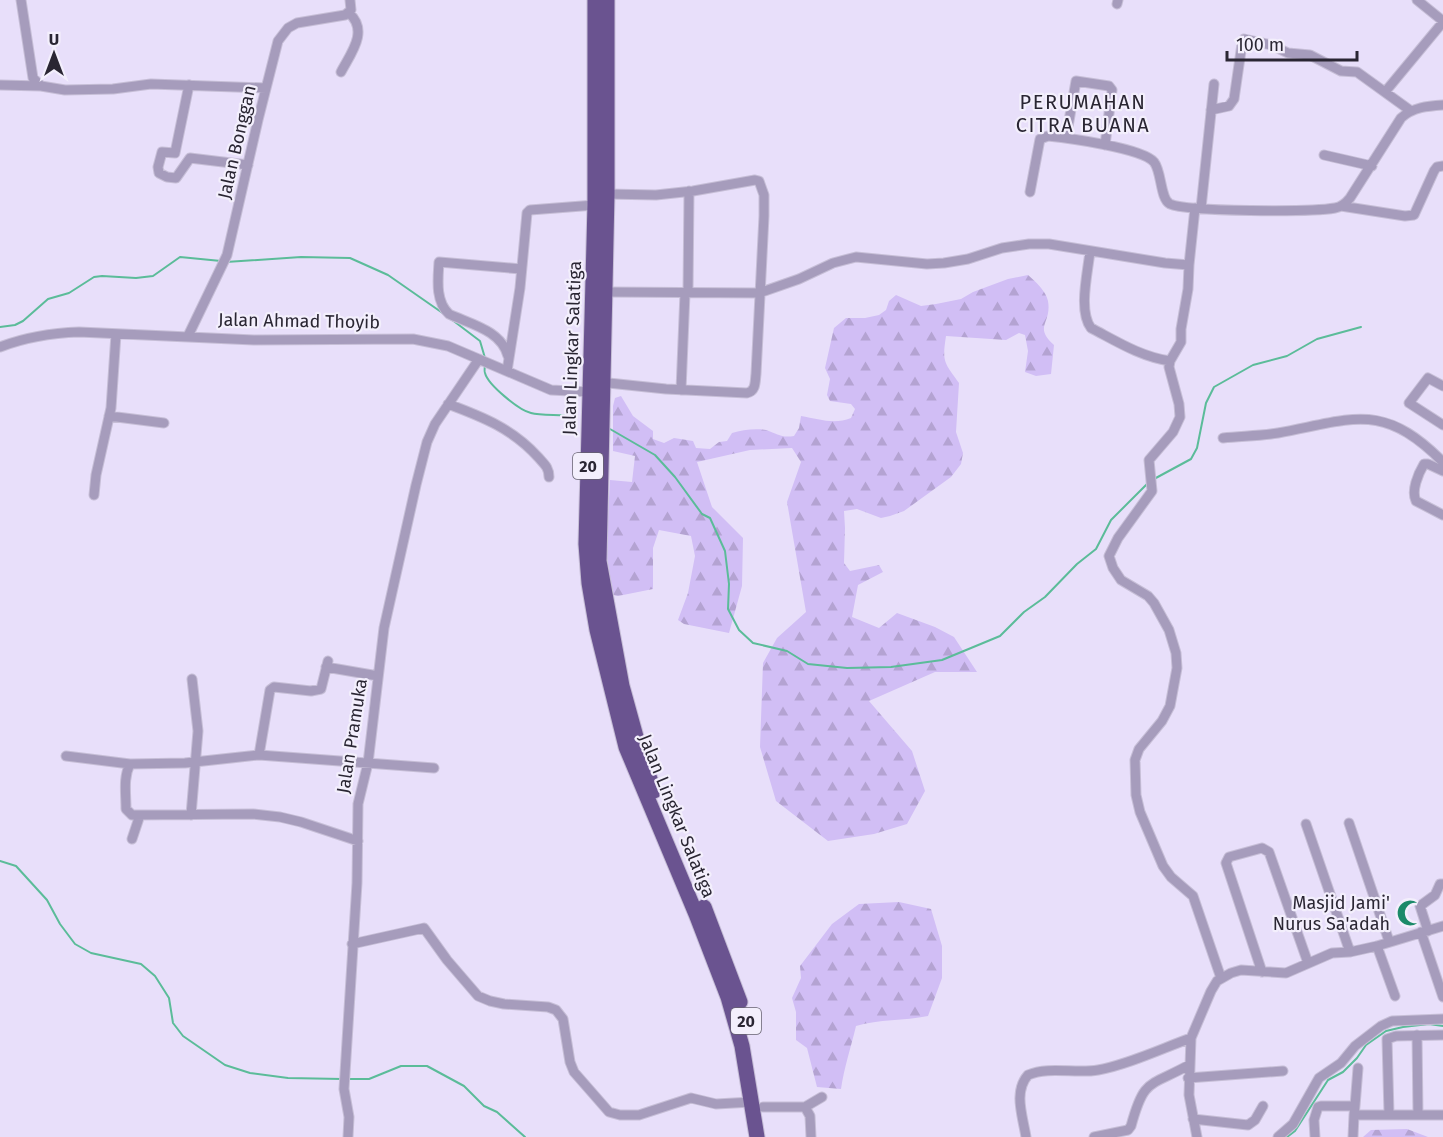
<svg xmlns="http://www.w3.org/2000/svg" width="1443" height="1137" font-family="'Fira Sans',sans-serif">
  <defs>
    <pattern id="forest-firs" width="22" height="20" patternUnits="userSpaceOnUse" patternTransform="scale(1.5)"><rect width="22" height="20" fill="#d1bef5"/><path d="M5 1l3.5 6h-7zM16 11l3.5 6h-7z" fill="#b4a3d2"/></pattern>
  </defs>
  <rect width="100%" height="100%" fill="#e8dffa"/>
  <path fill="url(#forest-firs)" d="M1028,275C1035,281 1046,291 1048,301C1052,324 1033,326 1054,345L1051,374L1036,376L1025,372L1028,351L1025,335L1019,333L1006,340L946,336C942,362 944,362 959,383L956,432L963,453L961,464L951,477L904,511L890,516L881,518L857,509L844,511L845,528L844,563L850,571L879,565L883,572L858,585L852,617L879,628L897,613L935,627L954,637L977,672H935L869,701L912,751L925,791L907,824L874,834L828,841L776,801L760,747L763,663L777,638L806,612L787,502L801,462L792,448L750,450L697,462L712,507L743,538L742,586L729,633L684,624L678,620L688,593L695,556L691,536L659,530L653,548V589L618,596L613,595L606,553L610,480L632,482L635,456L613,451V406L615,398L621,396L633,416L653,431V439L664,443L674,438L693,441L696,448L710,449L719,442L727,441L732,433C742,430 755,428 766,430C778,434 781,438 794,436L799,428L801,416C819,419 834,425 851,418L855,409L851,404L830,401L827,395L830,379L825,368L834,328L846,318H865L879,315L886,310L889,301L896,295L921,306L936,304L961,299L973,292L1008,279Z
    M899,902L931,909L942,946V978L928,1016C904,1021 879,1019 856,1026C851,1047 844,1068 841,1089L817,1087L807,1048L796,1040V1012L792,998L801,978L800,966L832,924L859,904Z
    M1407,1129L1428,1137H1363L1371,1130Z"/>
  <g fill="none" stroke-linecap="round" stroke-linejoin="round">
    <path stroke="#5bbc99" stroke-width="2" d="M226,262L301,257L350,258L388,275L444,314
      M451,319L480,341L485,358
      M0,327L15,325L23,321L48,299L69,293L94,277L102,276L136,278L153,276L180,257L221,261
      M485,364C485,365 484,372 485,373C488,385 519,410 531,413C541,416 560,414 573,416
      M610,429L655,455L675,477L702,514L710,518L725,551L729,584L728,609L739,630L753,643L787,651L808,664L847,668L891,667L942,660L1000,636L1024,612L1045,597L1077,564L1096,549L1111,520L1147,484
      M1154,479L1191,459L1197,448L1206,403L1214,387L1253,365L1287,356L1317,339L1361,327
      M0,861L16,866L47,900L60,924L75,944L91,953L141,964L155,976L169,998L173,1023L183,1036L225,1065L250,1073L288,1078L342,1079
      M348,1079H369L401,1066H427L464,1086L484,1106L497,1112L525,1137
      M1287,1137L1295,1131L1328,1080L1343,1072L1357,1058L1366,1045L1386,1031L1403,1027L1429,1024L1443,1026"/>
    <g stroke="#c6bed6" stroke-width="11">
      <path id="minor" d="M21,0L33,78L41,86L65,90L113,89L151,84L266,88
        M1417,0L1443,21
        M1117,4L1118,0
        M341,72C351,53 369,31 349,13
        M0,85L41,86
        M189,85L175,153L162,152L158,167L159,173L167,177L176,178L190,158L248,165
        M1385,92L1443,22
        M1211,110L1229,106L1234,99L1242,44L1244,39L1271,45L1288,53L1310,55L1341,71L1357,72L1411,111
        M1066,138L1076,81L1109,86L1112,90L1105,145
        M1324,155L1372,166
        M1030,192L1040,139L1048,136C1068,138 1142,148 1154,162C1162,172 1160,199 1170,204C1188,212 1312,212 1335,208C1341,207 1346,203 1350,198L1401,118C1413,107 1428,106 1443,105
        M1341,206L1405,216L1414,215L1434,171L1437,167L1443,166
        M1201,208L1214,84
        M1090,251C1088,272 1078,311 1091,328C1116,341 1141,357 1170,361
        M1189,265L1188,289L1181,329V342L1170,361L1169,367L1179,404L1180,417L1173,432L1149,460L1152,491L1118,538L1109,556L1113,568L1121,580L1148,596L1154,603L1169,630L1176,653L1177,668L1170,706L1162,721L1139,749L1135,760L1136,795L1140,812L1163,866L1171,877L1193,896L1221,978
        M606,292L759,293L799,279L833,263L856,257L927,264L944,263L968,259L1002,248L1029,244H1049L1165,263L1189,265L1195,208
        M688,293L689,191
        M188,336L227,255L258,120L278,41L288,28L297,23L345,15L351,10L350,0
        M0,347C26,337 51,333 79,332L254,340L413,339L448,346L551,390L590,392
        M508,356C501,330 470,324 449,314C435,301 438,279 439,262L521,269
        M507,371L520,288L527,213L530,210L595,205
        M599,382L666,389L747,393C756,391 755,382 756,374L764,216V195L759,181L755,180L693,191L656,195L607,194
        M1443,386L1428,378L1409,403L1443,425
        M681,390L685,293
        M448,404C483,417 513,429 538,457C544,464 549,467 549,477
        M109,416L164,423
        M1223,438C1241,436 1260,436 1278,433C1354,419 1382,401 1443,462
        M1443,471L1428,464H1424C1418,474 1411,491 1416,501L1443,515
        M94,495L96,475L111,408L116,334
        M326,667L378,676
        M259,755L270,690L274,687L311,691L321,689L328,661
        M66,756L130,764
        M191,815L198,731L192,679
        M1349,823L1389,941
        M1306,824L1350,952
        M132,839L140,815
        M358,841L301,822L280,817L253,814L132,815L126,809C126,793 123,778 130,764L185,763L259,755L434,768
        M1428,931L1420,906L1435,895L1440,884H1443
        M1421,932L1443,997
        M352,944L424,928L447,960L478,996L490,1001L504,1004L548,1007L556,1010L563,1019L570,1062L574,1072L609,1112L620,1115H639L691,1098L716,1104L752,1102
        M1377,946L1395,996
        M1262,972L1226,863L1229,857L1262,848L1269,852L1308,963
        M1417,1035L1418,1115
        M1188,1078L1283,1071
        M1355,1106L1358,1068
        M763,1107H805L822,1097
        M805,1107L810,1116L811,1137
        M1389,1114L1387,1039L1396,1036L1443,1035
        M1193,1119L1248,1125L1255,1120L1263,1106
        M348,1137L349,1117L344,1089L357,883L358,804L368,763L384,628L416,485L427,442L435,424L479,359
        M1026,1137C1023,1117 1013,1092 1028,1075C1049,1066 1076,1074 1098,1070C1127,1065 1163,1048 1191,1038
        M1094,1137L1128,1130L1131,1126C1144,1078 1149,1087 1189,1065
        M1197,1137L1189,1095L1191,1038L1211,991L1217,981L1231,973L1241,970L1286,973L1332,953L1350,952L1377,946L1443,926
        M1278,1137L1293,1124L1319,1078L1341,1063L1355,1046L1381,1026L1392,1021L1443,1019
        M1315,1137L1314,1120L1318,1107L1321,1106H1355L1354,1115
        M1353,1137L1354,1115H1443"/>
    </g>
    <g stroke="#c6bed6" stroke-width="17">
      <path id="trunk" d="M595,0V205L586,544L589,583L597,630L626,747L696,914L728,997L742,1046L757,1137
        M607,0V194L599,561L622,686L638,744L654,791
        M704,907L740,1002"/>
    </g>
    <use href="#minor" stroke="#a69cbc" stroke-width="9"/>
    <use href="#trunk" stroke="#6a5390" stroke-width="15"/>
  </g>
  <defs>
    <g id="mosque-bare" transform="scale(2.07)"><path d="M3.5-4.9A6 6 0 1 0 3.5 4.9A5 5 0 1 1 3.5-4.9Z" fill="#1c8a69" stroke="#f3effc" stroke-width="2.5" paint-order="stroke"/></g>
  </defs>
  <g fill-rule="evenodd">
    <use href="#mosque-bare" x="1410" y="913"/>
  </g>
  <g text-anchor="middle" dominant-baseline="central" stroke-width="4.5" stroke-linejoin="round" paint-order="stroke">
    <g fill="#f3effc" stroke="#66626f" stroke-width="1.5">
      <rect x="573" y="453" width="30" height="26" rx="4.5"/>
      <rect x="731" y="1008" width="30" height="26" rx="4.5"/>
    </g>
    <g font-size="16" font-weight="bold" fill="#2a2633">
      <text x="588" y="466">20</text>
      <text x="746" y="1021">20</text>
    </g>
    <g font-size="18" fill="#2a2633" stroke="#f3effc">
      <text transform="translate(237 142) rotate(-77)">Jalan Bonggan</text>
      <text transform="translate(299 321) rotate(1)">Jalan Ahmad Thoyib</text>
      <text transform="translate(572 348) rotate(-88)">Jalan Lingkar Salatiga</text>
      <text transform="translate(352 736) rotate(-81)">Jalan Pramuka</text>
      <text transform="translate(677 816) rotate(68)">Jalan Lingkar Salatiga</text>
    </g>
    <g font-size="18" fill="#2a2633" stroke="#f3effc" text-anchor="end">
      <text x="1390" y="903">Masjid Jami'<tspan x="1390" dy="21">Nurus Sa'adah</tspan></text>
    </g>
    <g font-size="20" letter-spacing="1.5" fill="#2a2633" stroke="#f3effc">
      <text x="1083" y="102">PERUMAHAN<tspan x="1083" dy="23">CITRA BUANA</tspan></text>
    </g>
  </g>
  <g transform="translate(54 54)" stroke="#f3effc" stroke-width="4.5" paint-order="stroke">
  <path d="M0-4.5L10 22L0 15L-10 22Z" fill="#2a2633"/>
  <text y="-9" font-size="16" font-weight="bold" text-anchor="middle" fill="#2a2633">U</text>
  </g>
  <path d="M1227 51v9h130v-9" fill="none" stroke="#2a2633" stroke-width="3"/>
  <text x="1236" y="51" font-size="18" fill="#2a2633" stroke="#f3effc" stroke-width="4.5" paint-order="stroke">100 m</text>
</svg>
